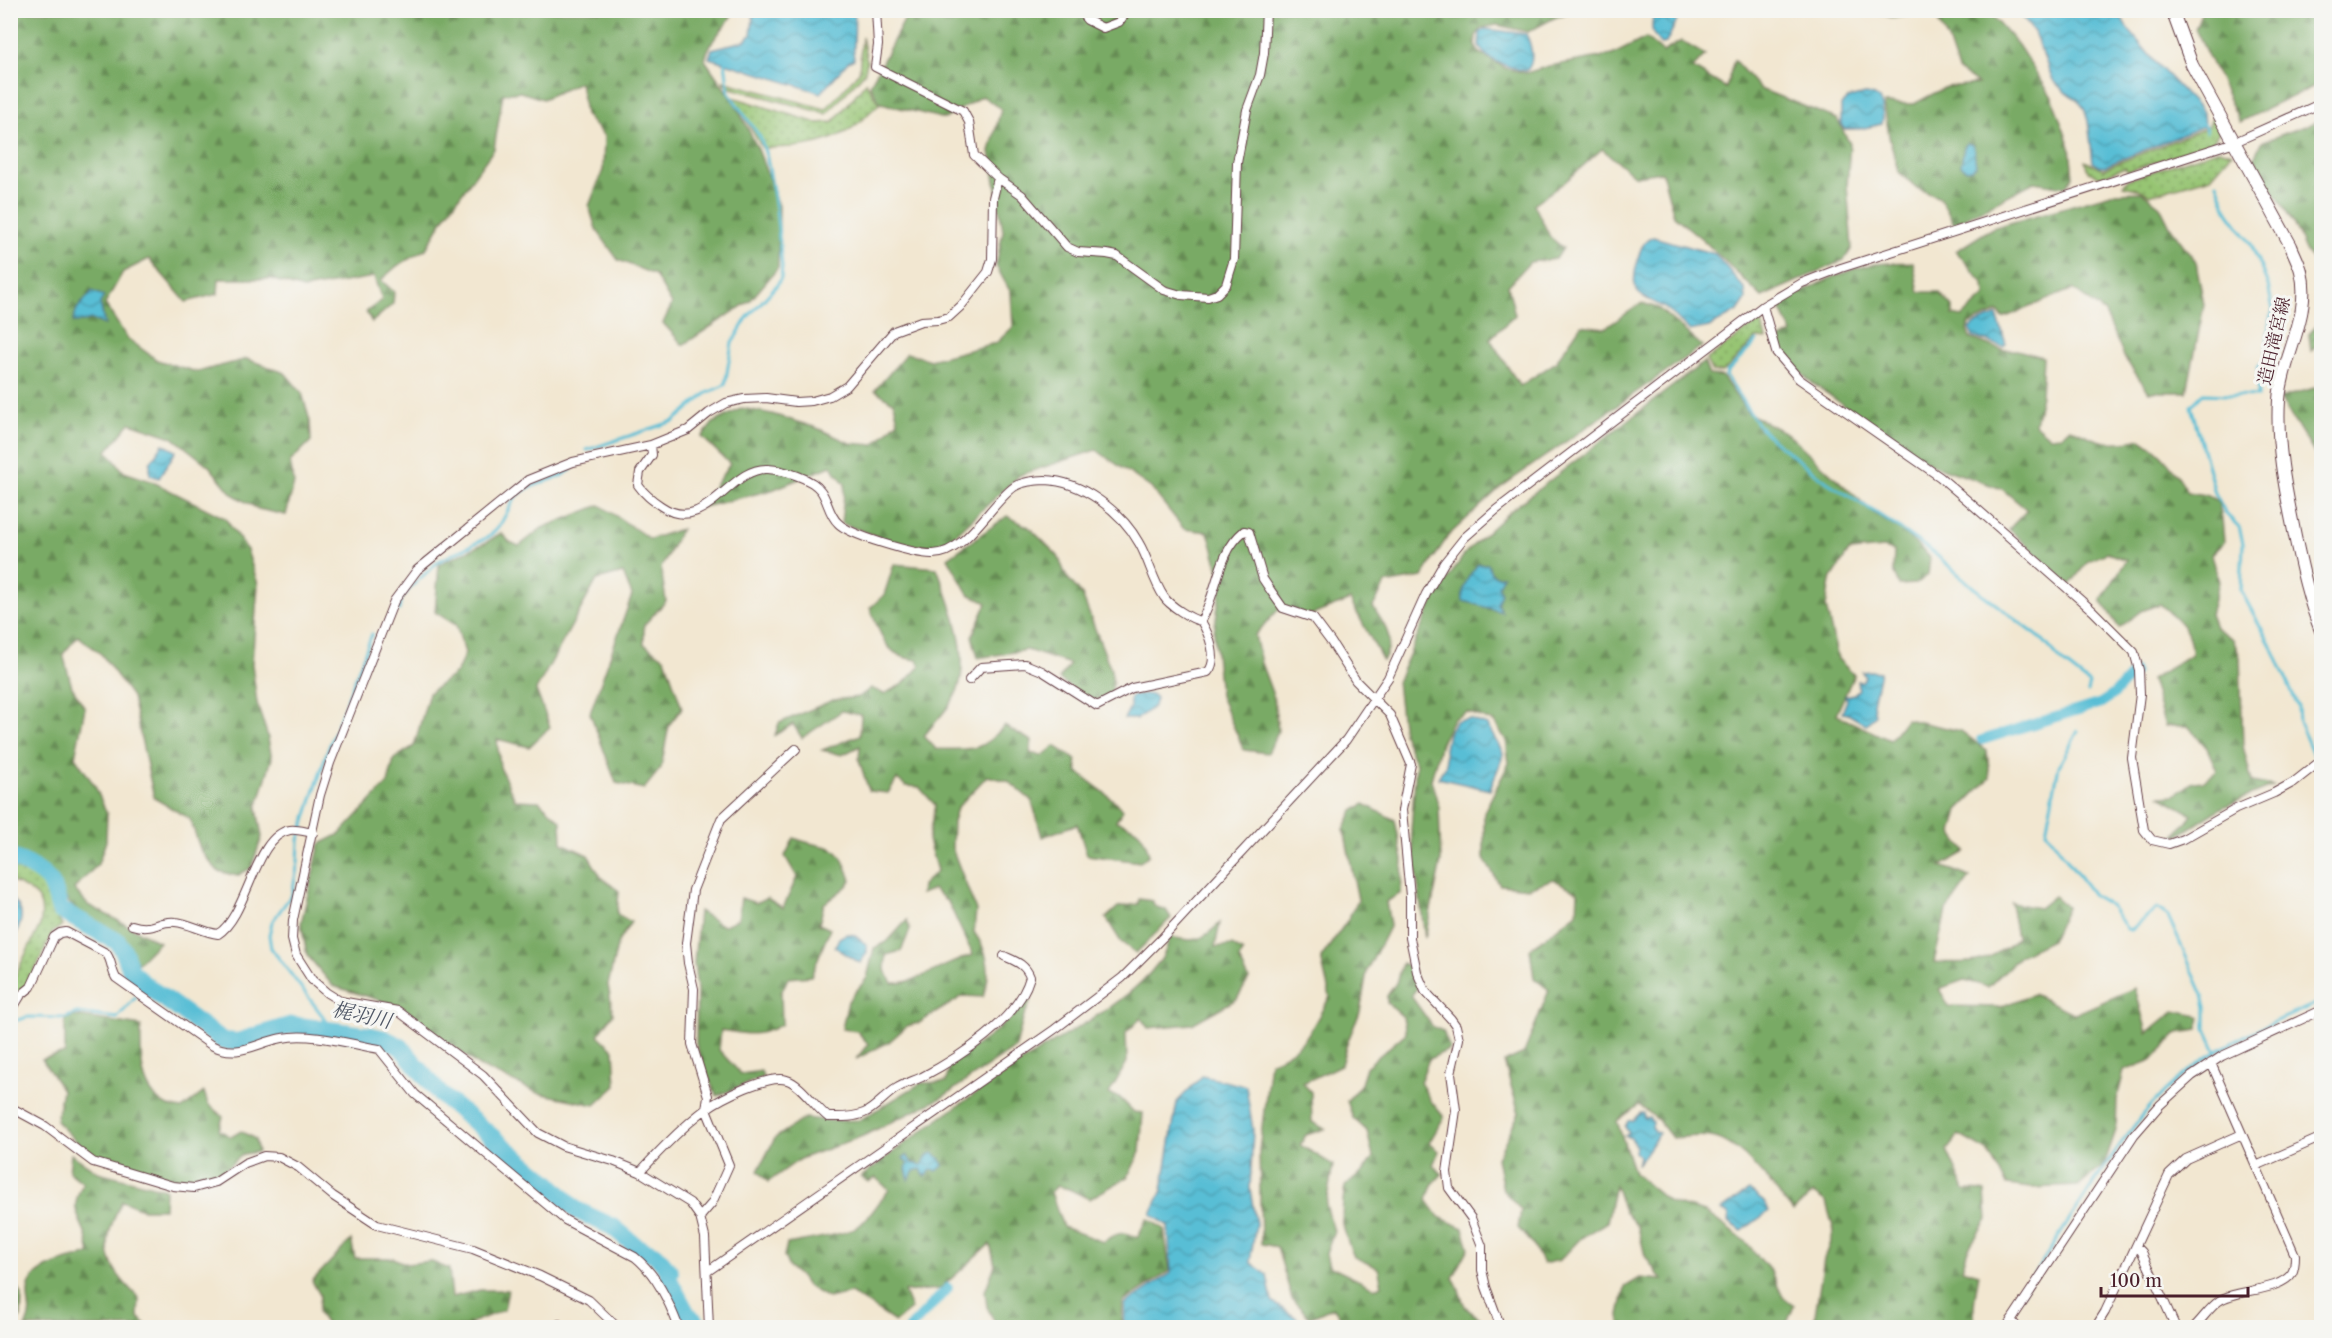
<svg xmlns="http://www.w3.org/2000/svg" width="2332" height="1338" font-family="'Libre Caslon Text','Noto Serif JP',serif">
  <defs>
    <pattern id="grass-dots" width="8" height="8" patternUnits="userSpaceOnUse" patternTransform="scale(1.5)"><rect width="8" height="8" fill="#97c573"/><path d="M2 2h.1M6 6h.1" fill="none" stroke="#7d9f5f" stroke-width="1.8" stroke-linecap="round"/></pattern>
    <pattern id="forest-firs" width="22" height="20" patternUnits="userSpaceOnUse" patternTransform="scale(1.5)"><rect width="22" height="20" fill="#79aa65"/><path d="M5 1l3.5 6h-7zM16 11l3.5 6h-7z" fill="#658a53"/></pattern>
    <pattern id="water-waves" width="16" height="10" patternUnits="userSpaceOnUse" patternTransform="scale(1.5)"><rect width="16" height="10" fill="#58bed5"/><path d="M0 5q4-4 8 0t8 0" fill="none" stroke="#4b9aad"/></pattern>
  </defs>
  <rect width="100%" height="100%" fill="#f6f6f2"/>
  <filter id="ink" filterUnits="userSpaceOnUse"><feTurbulence type="fractalNoise" baseFrequency=".0167" numOctaves="2"/><feDisplacementMap in="SourceGraphic" scale="12" xChannelSelector="R" yChannelSelector="G"/><feConvolveMatrix kernelMatrix="1 2 1 2 8 2 1 2 1" color-interpolation-filters="sRGB"/></filter>
  <filter id="wash" filterUnits="userSpaceOnUse"><feTurbulence type="fractalNoise" baseFrequency=".008" numOctaves="4" result="noise"/><feDisplacementMap in="SourceGraphic" scale="24" xChannelSelector="R" yChannelSelector="G"/><feGaussianBlur stdDeviation="1.35" result="paint"/><feColorMatrix in="noise" values="0 0 0 0 0 0 0 0 0 0 0 0 0 0 0 0 0 1.4 0 .05"/><feComposite in="paint" operator="in"/></filter>
  <g filter="url(#wash)">
    <rect width="100%" height="100%" fill="#f2e7d1"/>
    <path fill="url(#grass-dots)" stroke="#70724f" stroke-width="1.5" d="M862,37L867,61L865,72L827,114L727,87L723,81L826,109L859,72Z
      M866,82L879,104C868,113 858,126 846,132C820,147 791,148 762,148L733,97L817,123L833,122Z
      M2214,115L2220,130L2212,143L2128,171L2125,167L2101,177L2088,172L2085,161L2103,169L2206,128Z
      M2220,149L2232,153L2211,177L2149,195L2141,190L2123,186L2127,180Z
      M1761,320L1766,339L1757,338L1723,372H1712L1706,360Z
      M11,867C23,872 41,876 49,889C56,900 53,913 62,925L52,933L30,981L11,1006V984L40,925C47,898 32,890 11,881Z"/>
    <path fill="url(#forest-firs)" stroke="#626448" stroke-width="1.5" d="M1442,10L1440,16L1459,18L1464,11H1576L1554,18L1528,32L1497,25L1482,28L1476,36L1475,44L1478,52L1505,68L1526,73L1549,66L1612,55L1646,38L1663,52L1681,41L1705,55L1693,68L1726,88L1734,60L1760,89L1837,119L1850,144L1847,185L1852,248L1844,260L1762,297L1702,239L1674,216L1662,172L1635,176L1602,149L1565,182L1534,204L1550,237L1563,248L1556,259L1530,262L1508,286L1515,315L1490,339L1520,386L1555,363L1581,325L1605,328L1642,303L1658,308L1702,346L1500,488L1448,536L1422,577L1385,584L1373,607C1386,627 1396,638 1383,661L1350,600L1312,615L1278,610L1255,635L1261,663L1274,698L1278,731L1268,753L1244,750L1220,696L1214,632L1222,581L1208,532L1184,529L1151,488L1096,450L1020,475L942,547L900,545L841,523L845,484L831,466L772,490L699,508L730,464L702,437L713,423L742,408L772,414L817,428L850,443L874,445L898,421L894,403L875,390L907,353L930,360L996,343L1013,327L1011,293L996,266L1003,231L990,151L1001,109L982,96L945,119L880,103L870,85L909,11Z
      M11,11H734C726,29 708,40 705,60L736,105L758,149L779,206L778,268L750,301L683,345L663,323L672,304L655,275L618,260L596,229L589,206L603,170L604,136L585,115L580,82L543,99L520,92L503,94L494,149L444,218L426,249L397,266L381,280L394,292L393,304L372,322L366,312L382,300L374,277L303,289L271,279H219L218,294L186,302L149,259L123,272L105,304L127,338L157,360L197,372L247,359L285,373L302,393L310,421L311,441L290,462L294,483L286,515L258,509L232,494L209,466L172,437L130,423L107,451L124,472L151,481L225,518L247,550L258,584L252,664L257,703L267,734L272,758L257,808L262,837L251,868L237,876L218,871L201,851L190,819L154,798L132,697L102,655L78,636L63,654L72,687L85,708L75,757L95,786L107,814L106,841L98,864L74,889L88,905L159,942L138,963L121,940L77,913L45,871L25,855L11,849Z
      M1872,11H1988L2018,45L2052,97L2070,147L2073,177L2065,187L2034,182L1954,224L1940,198L1917,188L1898,171L1889,136L1884,103L1914,104L1946,87L1978,84L1958,70L1948,40L1933,12L1893,18Z
      M2202,11H2321V83L2240,122L2195,29Z
      M2321,120V259L2315,265L2305,250L2293,222L2254,159L2261,142Z
      M2142,192L2160,206L2171,228L2196,262L2204,305L2187,392H2149L2125,359L2105,313L2073,289L2003,318L1998,312L1969,324L1967,330L1970,338L2002,350H2017L2043,357L2041,396L2035,424L2050,437L2061,436L2070,428C2099,442 2108,446 2141,439C2164,454 2174,468 2188,492L2206,495L2218,501L2222,518L2224,542L2212,554L2219,582L2210,614L2215,627L2233,639L2240,657L2243,746L2252,782L2273,786L2223,807L2173,839L2192,814L2160,796L2175,795L2193,782L2204,781L2217,771L2207,748L2188,726H2165L2151,680L2191,654C2192,629 2177,619 2160,604L2141,611L2119,628L2101,600L2127,560L2107,553L2088,561L2070,585L2009,529L2027,510L2002,489L1936,466L1912,454L1808,380L1780,351L1777,341L1792,333L1778,304C1805,290 1835,274 1865,266C1881,262 1897,263 1913,262L1919,292H1939L1953,307V315L1962,317L1985,296L1984,284L1956,251L1992,228L2115,193Z
      M2321,321V343L2311,351L2309,334Z
      M1704,362L1709,375L1722,376L1748,413L1788,434L1876,515L1903,532L1930,557L1928,575L1916,584L1899,585L1893,571L1894,551L1884,548L1849,551L1830,581L1826,607L1838,659L1854,675L1836,715L1890,740L1906,719L1961,731L1987,751L1990,778L1958,810L1952,833L1966,852L1941,866L1970,877L1946,911L1934,962C1971,964 1989,964 2017,938L2011,903L2039,908L2054,896L2067,907L2052,940L2021,955L1988,987L1964,980L1939,989L1949,1006L2000,1007L2033,994L2075,1014L2135,988L2147,1033L2174,1011L2200,1016L2198,1030L2178,1033L2152,1060L2124,1071L2117,1099L2116,1130L2104,1165L2079,1186L2031,1188L2007,1185L1987,1151L1959,1135L1947,1150L1965,1190L1985,1191L1987,1220L1968,1249L1962,1269L1979,1274C1976,1291 1971,1311 1976,1327H1813L1824,1259L1834,1231L1826,1202L1813,1193L1793,1211C1774,1189 1740,1140 1710,1137C1698,1135 1684,1137 1672,1138L1658,1120L1639,1105L1617,1121L1634,1173L1669,1202L1705,1212L1746,1242L1771,1272L1783,1297L1794,1305L1785,1327H1621L1619,1315L1625,1287L1640,1278L1662,1280L1645,1256L1638,1227L1624,1211L1615,1185L1607,1222L1581,1238L1560,1260L1543,1264L1532,1243L1518,1228L1521,1210L1503,1190L1497,1158L1519,1113L1504,1062L1524,1053L1549,990L1534,978L1530,949L1577,913L1578,892L1553,879L1528,888L1500,885L1484,859V812L1509,763L1506,740L1494,722L1467,712L1453,719L1441,743L1431,780L1439,807L1441,862L1425,938L1411,831L1416,764L1403,734L1397,682L1434,599L1466,552L1510,511Z
      M2321,386V464L2280,398Z
      M600,505L650,539L681,529L661,568L666,601L644,625V644L665,658L682,708L669,725L661,768L644,789L616,783L590,713L632,595L623,573L597,580L536,690L550,727L529,747L497,739L500,767L515,800L539,801L561,821L562,843L588,855L601,877L619,891L617,914L631,922L618,942L608,985L613,1014L598,1035L614,1050L616,1086L595,1105L538,1093L479,1066L402,1007L333,986L307,955L301,923L320,844L340,834L388,783L394,759L414,746L429,693L457,672L465,653L456,625L435,612L439,564L487,542L501,533L510,542L519,546L542,528Z
      M1007,516L1029,527L1058,556L1066,576L1082,595L1111,670L1113,683L1111,694L1092,703L1059,679L1070,664L1027,650L978,658L972,636L987,603L968,594L948,558Z
      M894,564L937,568C950,601 970,651 959,686C953,706 936,720 924,736L936,749C970,749 980,754 1004,726L1032,741L1030,753L1042,756L1055,746L1076,760L1077,771C1092,785 1110,794 1123,810L1116,821C1138,828 1144,832 1149,855L1140,862L1087,855L1077,824L1042,837L1032,801L1008,781L987,776L957,808L953,822L952,848L976,910L974,932C989,953 992,973 983,997L963,996L919,1023L907,1026L889,1042L856,1059L868,1044L857,1031L842,1029L848,1001L867,978L874,948L887,942L907,920L910,930L901,951L886,955L885,970L892,983C916,985 948,961 973,955L948,902L933,889L921,894L922,885L937,871L928,840L935,805L919,787L906,786L897,779L888,793L869,791L859,760L860,746L842,755L822,750L860,735L861,715L842,711L802,738L793,724L775,735L779,723L833,700L859,697L871,688L884,694L903,684L920,666L917,660C884,657 881,634 870,608L884,595Z
      M1364,804L1395,820L1403,860L1401,893L1386,902L1390,925L1367,971L1360,1012L1347,1043L1341,1065L1303,1083L1311,1092L1312,1122L1325,1129L1306,1135L1300,1145L1333,1165L1326,1205L1334,1231L1326,1254L1329,1266L1374,1288L1382,1285L1378,1268L1354,1257C1341,1228 1340,1217 1345,1186L1363,1172L1373,1157L1367,1131L1353,1118L1347,1101L1361,1084L1366,1067L1406,1033L1403,1017L1387,1003V996L1396,983L1402,963L1413,968L1417,988L1411,996L1433,1027L1443,1031L1450,1049L1429,1059L1420,1082L1430,1100L1444,1117L1429,1143L1439,1151L1433,1165L1442,1174L1432,1185L1427,1200L1439,1217L1463,1228L1469,1248L1453,1278C1460,1287 1460,1297 1465,1306C1472,1316 1481,1314 1486,1327H1339L1342,1319L1333,1307L1310,1318L1292,1299L1277,1247L1261,1244L1259,1151L1270,1062C1309,1047 1309,1030 1330,997L1321,958L1347,921L1358,900L1344,829L1353,811Z
      M794,838C828,852 837,836 851,880L846,887L824,904L819,924L830,929L811,976L788,978L781,993L782,1024C761,1038 744,1034 721,1030L719,1050L741,1074L761,1071L763,1077L717,1096L702,1065L696,1044L697,990L694,963L699,911L723,926L738,919L741,898L756,903L767,898L783,908L797,877L785,856Z
      M1139,899L1153,901L1154,906L1166,910L1171,918L1136,953L1121,942L1106,918L1118,907L1138,904Z
      M1220,923L1215,947L1232,945L1243,952L1239,959L1249,979L1237,999L1192,1024L1148,1028L1141,1018L1126,1033L1127,1062L1109,1094L1119,1097L1134,1112L1143,1113L1140,1152L1128,1177L1089,1199L1069,1189L1057,1186L1051,1192L1063,1227L1103,1242C1115,1234 1124,1229 1137,1238L1147,1218L1164,1229L1170,1271L1123,1302L1122,1327H997L987,1307L985,1291L995,1265L990,1244L940,1289L904,1292L911,1309L895,1322L851,1293L828,1298L807,1286L801,1277L789,1268L784,1256L787,1244C801,1241 847,1234 856,1228C870,1219 878,1202 889,1190L876,1178L868,1182L861,1177C915,1134 973,1095 1030,1057C1073,1028 1127,1005 1159,962C1165,956 1167,945 1170,937C1197,942 1200,942 1220,923Z
      M1026,998L1030,1002L1023,1019L1016,1047L941,1098L863,1136L800,1159L768,1182L758,1171L775,1138L805,1118L833,1121L860,1120L921,1083L946,1082L950,1063C978,1044 1008,1027 1026,998Z
      M76,1016L141,1026C141,1053 138,1088 164,1104C169,1107 177,1108 182,1109L204,1092L208,1104L223,1117L219,1130L231,1137L241,1131L255,1139L258,1152L243,1154L224,1170L196,1181L178,1180L98,1157L79,1144L56,1121L62,1090L42,1059L65,1053V1019Z
      M71,1154L98,1172L165,1189L164,1209H142L122,1201C99,1246 104,1264 139,1298L138,1317L148,1327H25C34,1307 27,1309 28,1291C30,1265 71,1260 90,1254C88,1246 87,1237 84,1230C74,1209 72,1205 83,1183L69,1172Z
      M351,1240L355,1258H393L407,1264L430,1261L449,1269L452,1297L480,1290H508L504,1310L468,1324L476,1327H328L318,1313L320,1295L312,1281Z
      M11,1275L22,1295L21,1317L12,1324Z"/>
    <path fill="url(#water-waves)" stroke="#516e80" stroke-width="1.5" d="M854,10C856,17 853,49 854,59L848,62L821,93L709,58L712,49L744,41L751,35L754,11Z
      M1657,10L1676,11L1680,14L1666,43L1662,44C1650,37 1651,25 1654,12Z
      M2017,11H2122V18L2125,25L2155,62L2195,104L2203,113L2204,126L2105,166H2099L2093,162L2088,121L2084,108L2077,99L2065,92L2053,80L2034,32Z
      M1485,29L1526,34C1531,44 1536,63 1526,71C1511,68 1483,60 1479,45L1480,33Z
      M1865,94C1883,94 1885,110 1882,124L1860,129H1844L1841,124V105L1849,98Z
      M1967,143L1973,145L1976,165L1972,169L1966,170L1961,165L1964,147Z
      M1653,237L1715,254L1745,289L1746,299L1738,311L1709,327L1690,331C1683,324 1676,317 1669,311C1642,292 1627,301 1638,259C1641,248 1642,242 1653,237Z
      M92,291L104,296L100,303L105,325L90,319L84,322H73C77,302 82,306 92,291Z
      M1997,315L2006,344L2003,347L1973,337L1969,329L1973,325Z
      M163,444L176,451L159,478L150,475V463Z
      M1478,564H1488L1491,573L1496,576H1503L1498,586L1501,593L1497,604L1502,612L1463,601C1461,587 1469,575 1478,564Z
      M1870,671L1880,672L1873,703L1875,715L1866,725L1848,714L1842,713L1847,700L1845,696L1854,694L1859,689L1857,681H1863L1865,676L1862,672Z
      M1143,694L1153,695L1156,698L1154,706L1137,719H1124L1130,707V697Z
      M1470,719L1487,725L1503,753C1501,767 1493,777 1490,790L1438,778L1446,764L1445,749L1448,733L1456,721Z
      M11,899C30,911 18,930 11,945Z
      M846,934L854,935L867,945V953L860,963L835,947L839,938Z
      M1202,1076L1246,1086L1253,1130L1250,1189L1256,1224L1250,1262L1267,1275L1272,1302L1297,1318L1299,1327H1124L1125,1304L1171,1273L1168,1226L1151,1214L1162,1190L1177,1102Z
      M1640,1113H1644V1118L1649,1117L1653,1123L1652,1127L1655,1132L1659,1133L1637,1165L1639,1156L1635,1152L1636,1146L1631,1138L1625,1136L1629,1133L1625,1127L1628,1121L1633,1120Z
      M933,1153L941,1159L943,1166L937,1171L931,1170L925,1177L921,1169L914,1171L909,1180L906,1169L908,1164L903,1158L907,1155L912,1163L922,1165L927,1156Z
      M1749,1190L1764,1202L1769,1211L1742,1231L1728,1222L1729,1214L1721,1210Z"/>
    <g fill="none" stroke-linecap="round" stroke-linejoin="round">
      <path stroke="#58bed5" stroke-width="3" d="M2203,124L2205,126L2206,132
        M2217,183L2228,212L2251,244L2268,285L2273,310L2269,325L2266,359L2258,367V396L2203,394L2191,406L2215,493L2226,514L2239,527L2243,543L2241,591L2275,653L2298,707L2299,722L2312,752L2319,762
        M1757,341L1727,372L1726,376L1758,425L1774,441L1827,482L1881,516L1933,552L1973,587L2043,640L2063,663L2090,684L2088,692
        M587,450L674,421L707,393L725,385L732,343L747,318L777,285L781,278L782,267L776,207L767,158L760,137L729,93L725,62
        M399,610L401,599L410,588L439,561L490,536L500,525L516,496L528,488L561,476L571,470
        M2078,731L2059,766L2046,831L2093,895L2111,906L2127,929L2131,930L2157,908L2168,916L2203,995L2206,1007V1029L2216,1051
        M18,1020L28,1017L65,1018L77,1013L117,1018L136,997
        M327,1029L328,1023L271,948L269,935L272,922L292,894L298,862L299,840L326,755L372,634
        M1999,1328C2029,1282 2059,1236 2089,1190C2119,1146 2148,1100 2192,1068C2231,1039 2277,1021 2322,1001"/>
      <path stroke="#58bed5" stroke-width="10" d="M1982,740L2101,703L2113,695L2134,672
        M910,1328L948,1288"/>
      <path stroke="#58bed5" stroke-width="18" d="M10,858C24,861 47,874 53,887C56,894 58,903 60,910L118,942L124,952L131,971L144,984L223,1041L237,1042L292,1025L372,1036L385,1039L401,1047L441,1095L550,1184L576,1210L613,1227L637,1247L656,1255L670,1272L668,1278L687,1314L697,1323L698,1328"/>
    </g>
  </g>
  <g filter="url(#ink)">
    <g fill="none" stroke-linecap="round" stroke-linejoin="round">
      <g stroke="#633d44" stroke-width="10">
        <path id="minor" d="M876,10L878,45L875,67L963,111L969,122L974,155L998,178L1022,195L1067,247L1078,252L1107,254L1117,256L1164,290L1181,295L1208,297L1217,294L1226,285L1234,259L1237,163L1247,110L1260,75L1264,53L1266,10
          M1079,10L1087,20L1103,28L1119,22L1128,10
          M1763,306L1776,352L1799,379L1940,477L1967,500L2093,611L2134,652L2139,670L2140,694L2132,758L2144,830L2152,840L2169,844L2183,839L2236,809L2274,793L2294,782L2322,760
          M651,445L652,455L640,472L638,485C645,495 652,500 661,506C706,537 729,466 768,469C783,470 812,478 821,491C828,501 829,515 838,523C849,535 914,554 932,554C965,555 990,504 1014,487C1021,482 1036,480 1045,480C1082,481 1122,512 1139,543C1149,560 1153,581 1164,597C1169,605 1192,620 1201,621C1218,592 1217,553 1244,531L1249,532L1263,579L1271,591L1283,608L1313,618L1331,642L1356,681L1390,715L1411,764L1402,810L1410,896V938L1417,972L1425,991L1451,1019L1456,1026L1459,1039L1451,1073L1456,1110L1447,1172L1449,1188L1471,1218L1482,1246V1270L1486,1287L1501,1328
          M969,680L981,667L1025,664L1042,671L1097,706L1132,688L1208,672C1219,659 1209,634 1201,621
          M132,925C153,932 159,920 175,922C189,923 203,932 218,934C248,915 255,835 290,830C297,829 306,832 313,833
          M10,1013L21,995L31,987L54,937L60,933L66,932L106,953C112,960 111,970 116,978L211,1045C238,1059 255,1043 282,1038C310,1032 350,1044 379,1049L415,1094L565,1220L635,1257C657,1275 669,1302 679,1328
          M10,1107L45,1126L93,1162L173,1186L194,1188L216,1182L245,1163L264,1156L279,1157L298,1167L333,1196L377,1225L473,1249L540,1276L589,1300L618,1328
          M2256,1166L2322,1137
          M640,1172C660,1150 682,1127 706,1109C721,1098 769,1074 787,1080C801,1084 815,1107 828,1117C839,1117 853,1118 864,1113C876,1108 885,1095 897,1088C904,1084 913,1081 922,1077C960,1057 1018,1020 1030,977C1025,964 1015,961 1004,956
          M700,1217L712,1203L729,1165L706,1109L708,1096L692,1044L694,989L688,963L686,943L693,890L721,819L796,749
          M2136,1246L2142,1252L2176,1328
          M708,1271L1055,1029L1122,978L1163,937L1346,740L1388,678L1426,594L1444,563L1464,538L1496,510L1763,306L1802,283L1841,268L2235,142L2322,103
          M2011,1320L2018,1328
          M559,1324L562,1328
          M709,1328L705,1237L700,1217L690,1203L640,1172L613,1161L563,1146L538,1133L483,1075L398,1011L340,1001L327,993L312,980L296,955L292,939L293,920L320,795L330,763L394,601L417,570L528,480L573,462L651,445L688,430L709,413L726,403L744,399L766,398L796,402L812,401L830,396L847,386L894,331L921,321L938,320L949,317L961,306L988,272L992,259L993,198L998,178
          M2006,1328L2134,1135L2160,1105L2192,1076L2222,1056L2322,1010
          M2095,1328L2105,1312L2169,1175L2186,1159L2242,1134
          M2193,1328C2202,1320 2209,1308 2219,1301C2235,1289 2280,1292 2292,1273C2295,1268 2295,1261 2295,1255L2211,1063"/>
      </g>
      <g stroke="#633d44" stroke-width="14">
        <path id="secondary" d="M2172,10L2192,65L2291,246C2294,254 2299,263 2301,271C2312,315 2282,357 2279,400C2276,446 2286,492 2295,536C2302,569 2309,602 2322,633"/>
      </g>
      <use href="#minor" stroke="#fff" stroke-width="8"/>
      <use href="#secondary" stroke="#fff" stroke-width="12"/>
    </g>
  </g>
  <g text-anchor="middle" dominant-baseline="central" stroke-width="6" stroke-linejoin="round" paint-order="stroke">
    <g font-size="18" fill="#4a1f2b" stroke="#f6f6f2">
      <text transform="translate(2274 341) rotate(-77)">造田滝宮線</text>
    </g>
    <g font-size="20" font-style="italic" fill="#4f5766" stroke="#f6f6f2">
      <text transform="translate(362 1015) rotate(12)">梶羽川</text>
    </g>
  </g>
  <rect width="2332" height="1338" fill="none" stroke="#f6f6f2" stroke-width="36"/>
  <path d="M2101 1287v9h147v-9" fill="none" stroke="#4a1f2b" stroke-width="3"/>
  <text x="2110" y="1287" font-size="18" fill="#4a1f2b" stroke="#f6f6f2" stroke-width="4.5" paint-order="stroke">100 m</text>
</svg>
